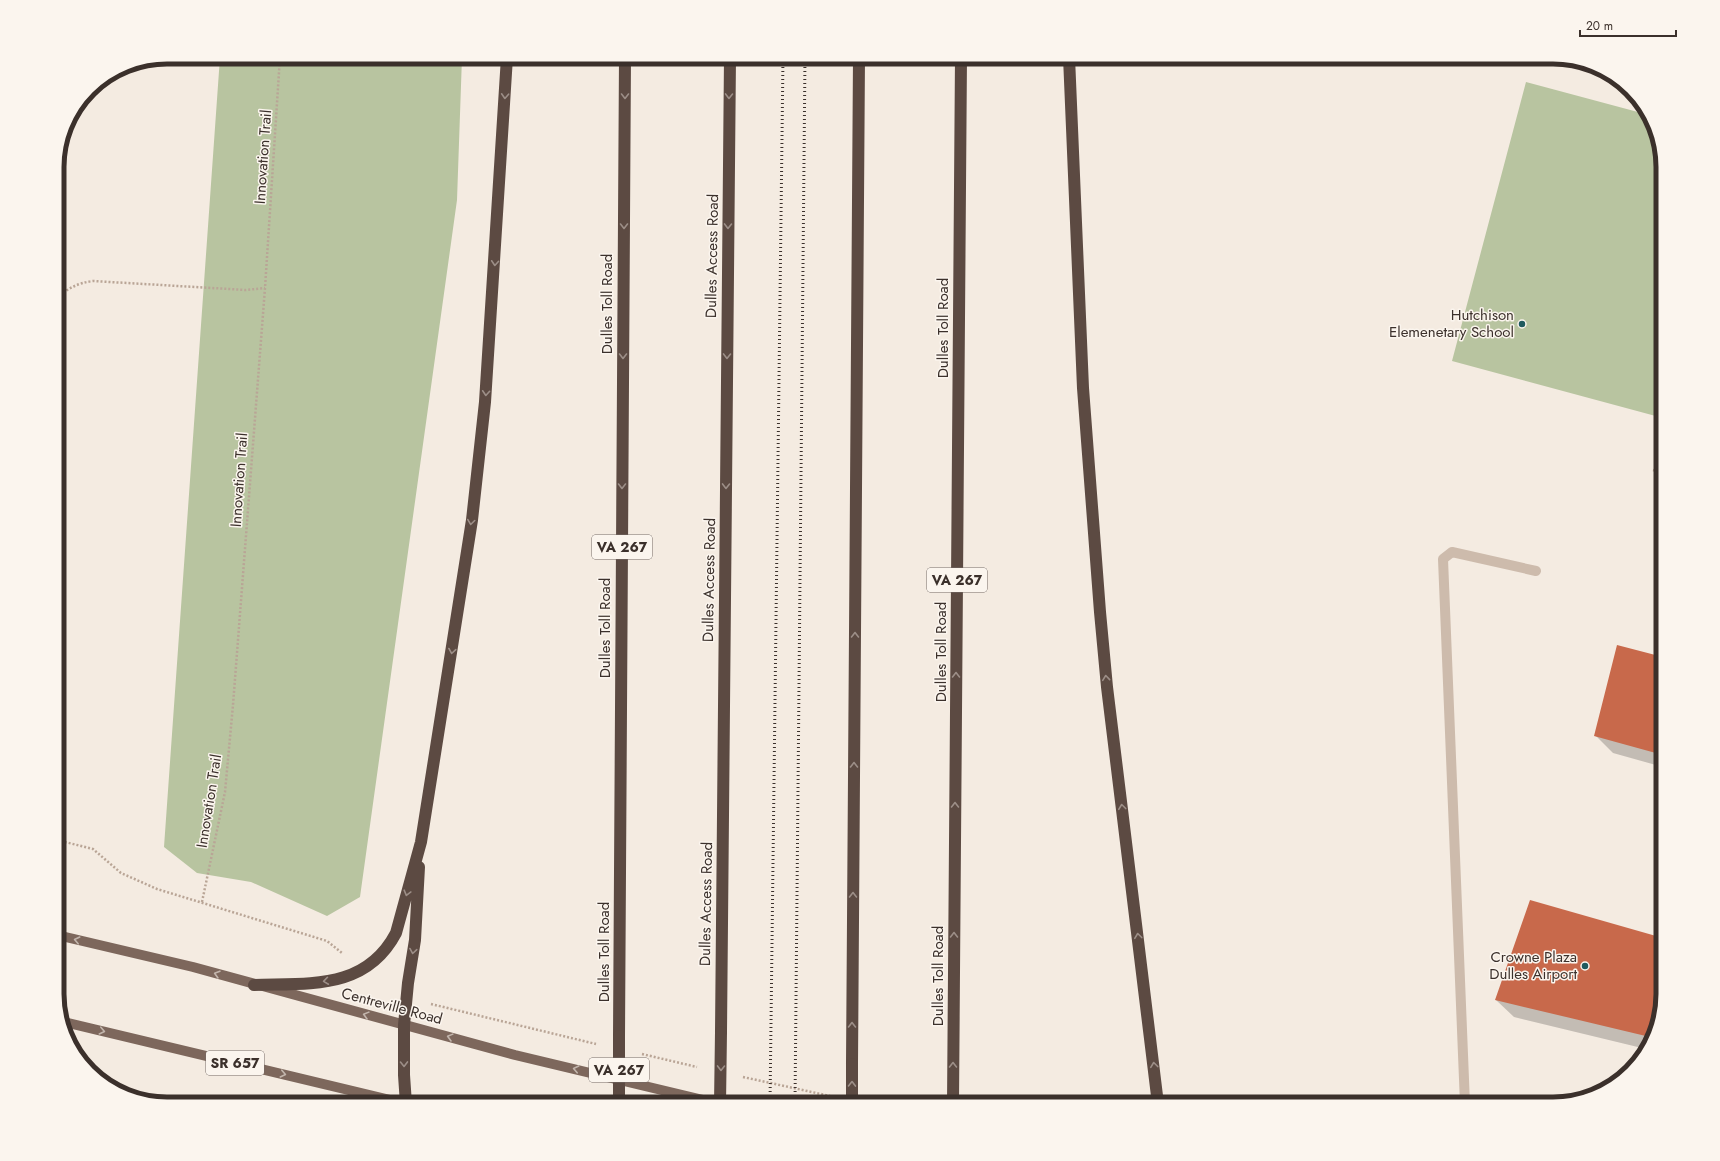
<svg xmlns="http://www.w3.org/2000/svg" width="1720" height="1161" font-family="Jost,sans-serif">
  <rect width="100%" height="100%" fill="#f4ebe1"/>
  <path fill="#b8c4a0" d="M220,57H462L457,200L360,897L327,916L251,882L197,873L164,847Z
    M1526,82L1649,115L1663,167V418L1452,361Z"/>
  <path fill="#0003" d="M1663,658V767L1613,753L1595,735Z
    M1663,994L1646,1049L1514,1017L1496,1000Z"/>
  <path fill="#c8694b" d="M1617,645L1663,657V755L1594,736Z
    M1530,900L1663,938V994L1650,1037L1495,1000Z"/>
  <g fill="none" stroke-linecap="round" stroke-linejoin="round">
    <path stroke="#b9a596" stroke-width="2.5" stroke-dasharray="2 2" stroke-linecap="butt" d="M57,298C68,288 78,283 93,281L246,290L265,288
      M1653,470L1663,473
      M57,840L93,849L121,873L157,889L327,941L342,953
      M202,902L225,792L233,705L265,288L280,57
      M431,1004L596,1044
      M642,1054L697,1067
      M743,1077L830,1096"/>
    <path stroke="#cdbbac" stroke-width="10" d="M1465,1104L1443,559L1452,552L1536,571"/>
    <path stroke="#7d675c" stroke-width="10" d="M57,935L193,967L515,1055L720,1104
      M64,1022L407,1104"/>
    <path stroke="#5c4a42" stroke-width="12" d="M1069,57L1083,388L1100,612L1107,687L1158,1104
      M254,985C310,983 366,990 396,933L421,842L472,520L485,402L507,57
      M721,1032L730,57
      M619,1036L625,57
      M852,1064L859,57
      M406,1104L404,1075V1025L408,983L415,940L419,867
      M953,1104L961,57"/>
    <path stroke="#3b302b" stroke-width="3" stroke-dasharray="1 3" stroke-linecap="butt" d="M770,1104L783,57
      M795,1104L805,57"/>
    <path stroke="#5c4a42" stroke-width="12" d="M619,1104V1036
      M720,1104L721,1032
      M852,1104V1064"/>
  </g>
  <defs><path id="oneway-chevron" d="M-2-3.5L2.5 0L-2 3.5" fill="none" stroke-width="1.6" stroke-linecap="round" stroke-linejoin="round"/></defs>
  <g stroke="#9c8e87">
    <use href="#oneway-chevron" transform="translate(505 96) rotate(93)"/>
    <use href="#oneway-chevron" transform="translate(625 96) rotate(90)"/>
    <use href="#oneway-chevron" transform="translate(729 96) rotate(91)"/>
    <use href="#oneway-chevron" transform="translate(624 226) rotate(90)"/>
    <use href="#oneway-chevron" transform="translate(728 226) rotate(91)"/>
    <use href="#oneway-chevron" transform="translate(495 263) rotate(94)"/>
    <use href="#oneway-chevron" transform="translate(623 356) rotate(90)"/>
    <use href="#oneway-chevron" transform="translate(727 356) rotate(91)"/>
    <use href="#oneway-chevron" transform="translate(486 393) rotate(94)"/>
    <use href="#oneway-chevron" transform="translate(622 486) rotate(90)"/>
    <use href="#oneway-chevron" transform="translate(726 486) rotate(91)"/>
    <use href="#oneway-chevron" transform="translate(471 522) rotate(98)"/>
    <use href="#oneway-chevron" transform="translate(855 635) rotate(-90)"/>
    <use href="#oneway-chevron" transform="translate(452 651) rotate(99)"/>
    <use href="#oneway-chevron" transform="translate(956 675) rotate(-90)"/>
    <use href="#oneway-chevron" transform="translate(1106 678) rotate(-96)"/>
    <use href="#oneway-chevron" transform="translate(854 765) rotate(-90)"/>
    <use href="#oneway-chevron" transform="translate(955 805) rotate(-90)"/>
    <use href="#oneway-chevron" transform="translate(1122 807) rotate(-97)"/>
    <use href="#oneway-chevron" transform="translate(407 893) rotate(105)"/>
    <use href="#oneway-chevron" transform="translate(853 895) rotate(-90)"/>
    <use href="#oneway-chevron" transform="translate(954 935) rotate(-90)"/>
    <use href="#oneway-chevron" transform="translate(1138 936) rotate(-97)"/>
    <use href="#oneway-chevron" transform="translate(413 951) rotate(99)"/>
    <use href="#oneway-chevron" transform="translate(326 981) rotate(172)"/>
    <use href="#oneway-chevron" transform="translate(852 1025) rotate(-90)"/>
    <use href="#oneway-chevron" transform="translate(404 1064) rotate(89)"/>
    <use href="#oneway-chevron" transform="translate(953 1065) rotate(-90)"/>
    <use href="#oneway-chevron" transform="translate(1154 1065) rotate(-97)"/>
    <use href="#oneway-chevron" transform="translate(721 1068) rotate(91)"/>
    <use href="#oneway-chevron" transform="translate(852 1084) rotate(-89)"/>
  </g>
  <g stroke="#c2b5ac">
    <use href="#oneway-chevron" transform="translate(77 940) rotate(-167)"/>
    <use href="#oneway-chevron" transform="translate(217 974) rotate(-164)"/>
    <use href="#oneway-chevron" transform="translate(366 1015) rotate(-165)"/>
    <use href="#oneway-chevron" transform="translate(102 1031) rotate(13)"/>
    <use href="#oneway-chevron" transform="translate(450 1037) rotate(-165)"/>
    <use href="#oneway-chevron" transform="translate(576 1069) rotate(-167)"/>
    <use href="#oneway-chevron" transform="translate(283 1074) rotate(13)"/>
  </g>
  <g fill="#1f5a5e" stroke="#fbf5ee" stroke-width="1.5">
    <circle cx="1522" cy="324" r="4"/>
    <circle cx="1585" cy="966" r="4"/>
  </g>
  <g text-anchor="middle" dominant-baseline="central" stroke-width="3" stroke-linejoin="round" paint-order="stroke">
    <g fill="#fbf5ee" stroke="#756b66" stroke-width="1">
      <rect x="592" y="535" width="60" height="24" rx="3"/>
      <rect x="927" y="568" width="60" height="24" rx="3"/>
      <rect x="206" y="1051" width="58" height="24" rx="3"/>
      <rect x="589" y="1058" width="60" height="24" rx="3"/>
    </g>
    <g font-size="14" font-weight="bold" fill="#3b302b">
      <text x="622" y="547">VA 267</text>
      <text x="957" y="580">VA 267</text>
      <text x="235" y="1063">SR 657</text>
      <text x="619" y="1070">VA 267</text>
    </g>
    <g font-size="15" fill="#3b302b" stroke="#fbf5ee">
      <text transform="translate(263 157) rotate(-86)">Innovation Trail</text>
      <text transform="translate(712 256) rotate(-89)">Dulles Access Road</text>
      <text transform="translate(607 304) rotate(-90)">Dulles Toll Road</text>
      <text transform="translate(943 328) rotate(-90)">Dulles Toll Road</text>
      <text transform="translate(239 480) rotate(-86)">Innovation Trail</text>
      <text transform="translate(709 580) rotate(-89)">Dulles Access Road</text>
      <text transform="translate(605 628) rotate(-90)">Dulles Toll Road</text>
      <text transform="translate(941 652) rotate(-90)">Dulles Toll Road</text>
      <text transform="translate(209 801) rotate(-81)">Innovation Trail</text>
      <text transform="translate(706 904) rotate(-89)">Dulles Access Road</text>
      <text transform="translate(604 952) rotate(-90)">Dulles Toll Road</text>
      <text transform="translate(938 976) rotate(-90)">Dulles Toll Road</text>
      <text transform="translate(392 1006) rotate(15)">Centreville Road</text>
    </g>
    <g font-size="15" fill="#3b302b" stroke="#fbf5ee" text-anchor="end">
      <text x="1514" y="315">Hutchison<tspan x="1514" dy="17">Elemenetary School</tspan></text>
      <text x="1577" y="957">Crowne Plaza<tspan x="1577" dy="17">Dulles Airport</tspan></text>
    </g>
  </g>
  <path d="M0 0H1720V1161H0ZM167 64H1553A103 103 0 0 1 1656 167V994A103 103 0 0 1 1553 1097H167A103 103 0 0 1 64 994V167A103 103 0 0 1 167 64Z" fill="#fbf5ee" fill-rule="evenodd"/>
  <path fill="none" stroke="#3b302b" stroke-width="5" d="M167 64H1553A103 103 0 0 1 1656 167V994A103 103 0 0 1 1553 1097H167A103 103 0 0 1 64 994V167A103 103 0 0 1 167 64Z"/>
  <path d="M1580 30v6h96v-6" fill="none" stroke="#3b302b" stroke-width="2"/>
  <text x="1586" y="30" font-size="12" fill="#3b302b" stroke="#fbf5ee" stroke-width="3" paint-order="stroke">20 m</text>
</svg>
